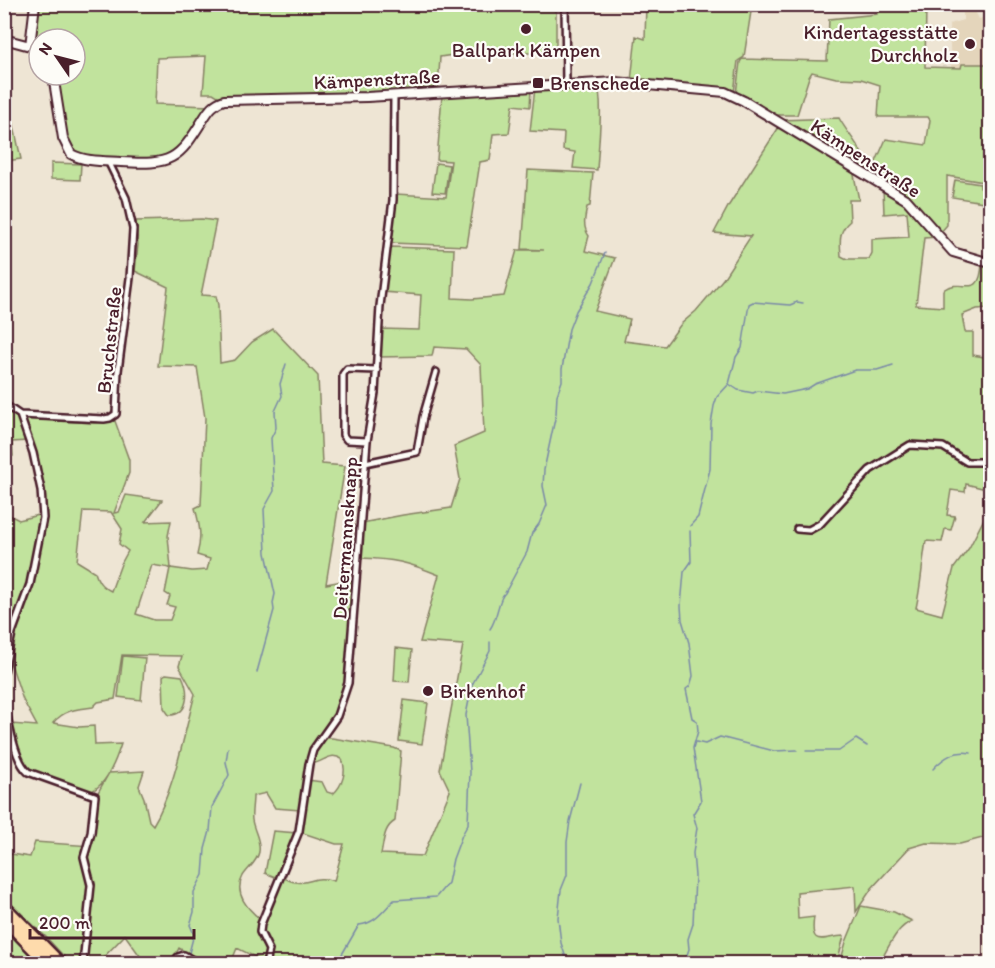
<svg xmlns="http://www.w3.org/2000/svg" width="995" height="968" font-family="Itim,sans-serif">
  <rect width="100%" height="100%" fill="#eee5d4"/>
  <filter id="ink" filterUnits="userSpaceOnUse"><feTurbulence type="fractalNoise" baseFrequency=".0167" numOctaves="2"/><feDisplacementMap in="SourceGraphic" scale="12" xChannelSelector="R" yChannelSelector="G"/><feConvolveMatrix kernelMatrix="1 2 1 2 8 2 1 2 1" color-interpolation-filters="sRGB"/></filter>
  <g filter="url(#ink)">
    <path fill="#e4d5bb" d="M963,11H975L979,19L990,15V64H962L961,68H951L949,24L963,20Z"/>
    <path fill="#c1e39d" stroke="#868164" stroke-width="1.5" fill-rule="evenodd" d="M38,5H556V53H497L496,56L460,54L440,57L438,90L427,92L221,98L213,93H203L206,56L157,58L155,104L210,106C200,120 191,140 177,151C172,154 162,159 156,161C146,163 80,157 74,151C59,138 58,94 58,75H75V39H39V47L36,39Z
      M646,5H752L744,57L738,61L734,93L631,81L636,36L645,39Z
      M879,5H939L926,7L925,67L961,68L962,64H990V183L947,176V225L940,233L871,173L886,139L926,145L930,120L928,117H878L880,85L861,79L836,78L812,72L809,77L797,115H771L736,94L740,62L742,59L827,61L829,19L877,14Z
      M597,84C604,101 598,150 597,170L573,168L575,152L563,150L564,133L530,131L535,88Z
      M531,89L530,107L513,105L509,133L493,134L490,160L480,162L467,246L391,243L396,194L446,197L451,161L437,160L442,95Z
      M4,95L11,112L21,159L5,161Z
      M839,118C848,135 869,155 867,174L780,120Z
      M779,127L785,129L853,170L859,200H849L850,221C838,231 840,242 841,256L847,259H869L872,253V239L909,237L907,212L884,214L883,188L912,207L936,237L924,238L916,305L943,307V290C963,276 980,302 982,263L990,265V308L977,309L962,315L965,332H973V355L990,358V490L966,484L965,492L951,490L947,515L955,516L951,530L945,529L942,542L926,541C922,564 921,586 916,608L942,615L954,568L969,548L990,507V628L983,629L984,654H990V836L960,844L926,843L909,848L872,888L856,912L855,886L797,892L798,919L814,917C809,950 825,936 844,936L837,963H267L270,955L262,927L282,877C286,879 291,882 296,882C309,885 315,874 334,881L344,844H336L300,832L308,780L322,782L327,792L333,794C343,785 347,771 342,759C329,751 324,763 311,764L322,738H332L394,748L401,751L395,821C383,828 384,842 381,854L423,856L450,791L440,770L463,645L420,642L439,575C407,562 394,559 359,558L362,523L403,515L451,508L460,479L454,446L484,433L481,365L466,349L434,347L432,356L379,357L381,329L419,330L421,295L383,292L389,247L454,249L452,298L472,299L504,296L517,250H544L522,249L528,170L593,173L590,206L587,207C585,218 582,226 589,236L585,251L615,258L595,311L630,319L624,341L665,346L681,324L696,311L723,279L751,236L714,233L729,205Z
      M51,163L81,164L80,180L51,179Z
      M436,163L449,165L445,193L432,192Z
      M955,180L980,184V188L990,190V203L952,197Z
      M202,219L216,221L201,295L216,296L218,305L220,363L235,360L252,342L273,329L318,376L322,464L345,466L326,584L354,579L346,682L335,715L318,739L300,810L275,808L266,793L253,796C253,804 251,813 252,820C254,832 261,840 259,852C257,862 248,868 243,876C233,894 248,909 261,920L258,927L268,951L265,962L237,948L231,963H205L179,948L171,963H145L125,935L98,963H70L46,937L5,898L4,853L30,857L35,842L91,846L96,796L109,773L144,771L139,786L144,798L149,821L153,825C174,791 184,734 195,694L179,666L182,656L122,655L115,699L98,702L93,707C76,709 64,710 53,723L79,727L94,726L95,745L121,744C116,760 106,787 89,792L30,772L24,765L11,724L37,726L23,700L9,658L13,636L32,584L45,517L36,453L25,419L94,423L115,421L129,460V473L114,513L119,512L126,495L162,500L145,522L171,521L168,536L171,568L192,571L207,570L210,559L197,555C202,537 200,526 195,508L201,505L205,418L197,367L158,366L168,287L135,271L138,245L136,221ZM83,511L111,512L122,529L119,544L128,551L121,564L111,591C101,586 98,582 95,572L77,561ZM152,565L170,568L165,593L170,596L167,605L175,607L170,620H154L136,614Z
      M4,408L16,416L27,441L12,442L13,456H5Z
      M5,513L19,520L42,514L28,588L5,665L4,566L6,558L4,557Z
      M396,648L412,650L409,682L394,681Z
      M123,656L145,658L141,700L118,697Z
      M166,674L182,676C189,690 190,715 169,715L164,708L163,676Z
      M404,700L428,703L422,744L399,741Z
      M273,831L297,833L278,878L265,873Z
      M861,906L894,912L912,921C895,928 889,948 879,963H840L846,942Z
      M5,928L39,963H5Z"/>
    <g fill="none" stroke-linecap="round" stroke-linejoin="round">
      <path stroke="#7a89a7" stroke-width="1.5" d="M729,384L738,390L753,393L758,391L783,394L807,389L815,384L855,370H877L893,365
        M690,526L698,517L710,469L711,424L714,406L717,397L729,384L736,357L742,348L749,304L753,302L790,305L797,302L803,303
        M490,629C498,618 498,598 505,593L527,552L532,533L539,524L547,505L543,486L544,470L556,414L557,395L562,381V369L569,329L576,311L593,283L605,253
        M257,672L274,610L273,603L275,594L266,553L264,509L274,491L271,438L276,428L275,411L282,396L280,384L286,364
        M696,742L705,744L720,737L774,751L797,750
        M806,751H839L856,739L867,746
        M933,769C944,757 955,750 971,753
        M189,953L194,934L190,925L194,912V892L203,875L205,849L210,831L212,807L229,775L226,762L228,748
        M329,964L341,956L359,925C376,923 383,911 394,900L436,897L448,883L453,859L462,835L468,824L470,772L466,715L472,685L490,651V642
        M568,964L561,943L558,918L561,890L567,875V842L570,821L580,783
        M684,964L689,949L688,939L693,924L695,876L693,853L697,828L693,814L701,801L693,748L698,731L697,721L692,718L686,689L690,686L693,676L689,643L682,620L681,606L684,572L691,562L690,531"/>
      <g stroke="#4a1f2b" stroke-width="10">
        <path id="street" d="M565,4L566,84
          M4,404L20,415L104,419L110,418L116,414L118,371L130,278L133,229L126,198L108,161
          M367,441L347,440L343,435V374L347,369L377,370
          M365,463L417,452L423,417L436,372
          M797,529L809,530L820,524L870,470L910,445L943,447L967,462H990
          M4,672L12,633L30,584L43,518L41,490L33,453L20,415
          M4,703C9,722 14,760 28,772L95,796L91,833L84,857L91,885L83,964
          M173,964L178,957L184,955L199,964
          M266,964L269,950L260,932L261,924L299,831L309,764L313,750L337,716L348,683L367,441L375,393L380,306L393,200L394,96"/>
      </g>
      <g stroke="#4a1f2b" stroke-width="12">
        <path id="secondary" d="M4,39L30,46L39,52
          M30,46L35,4
          M53,75L63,138L71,154C85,162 105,161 121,162C171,165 178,161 204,118C209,110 214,103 224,100L367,97L615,82L725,92L744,101L907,200L953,252L990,263"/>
      </g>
      <g stroke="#4a1f2b" stroke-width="15">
        <path id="highway" d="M4,906L61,964
          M4,919L48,964"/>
      </g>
      <use href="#street" stroke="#fdfcf7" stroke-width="5"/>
      <use href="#secondary" stroke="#fdfcf7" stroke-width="8"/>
      <use href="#highway" stroke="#fedbac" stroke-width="10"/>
    </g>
  </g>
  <g fill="#4a1f2b" stroke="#fdfcf7" stroke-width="2">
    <circle cx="526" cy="29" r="6"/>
    <circle cx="970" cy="44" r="6"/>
    <rect x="532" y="77" width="12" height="12" rx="3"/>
    <circle cx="428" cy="691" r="6"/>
  </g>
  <g text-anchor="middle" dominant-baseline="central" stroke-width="4.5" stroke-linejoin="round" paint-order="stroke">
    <g font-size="20" fill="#4a1f2b" stroke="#fdfcf7" text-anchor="start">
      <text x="958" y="32" text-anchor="end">Kindertagesstätte<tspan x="958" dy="23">Durchholz</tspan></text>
      <text x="526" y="50" text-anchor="middle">Ballpark Kämpen</text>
      <text x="550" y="83">Brenschede</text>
      <text x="440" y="691">Birkenhof</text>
    </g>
    <g font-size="20" fill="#4a1f2b" stroke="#fdfcf7">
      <text transform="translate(377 79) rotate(-3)">Kämpenstraße</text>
      <text transform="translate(866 158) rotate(33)">Kämpenstraße</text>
      <text transform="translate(109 340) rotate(-84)">Bruchstraße</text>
      <text transform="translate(345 538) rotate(-86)">Deitermannsknapp</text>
    </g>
  </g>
  <rect width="995" height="968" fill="none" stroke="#fdfcf7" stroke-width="24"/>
  <rect x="12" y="12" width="971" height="944" fill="none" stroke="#4a1f2b" stroke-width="2" filter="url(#ink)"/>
  <g transform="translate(57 57) rotate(305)"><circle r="28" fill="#fdfcf7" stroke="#b5a4a5" stroke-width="1.5"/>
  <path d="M0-4.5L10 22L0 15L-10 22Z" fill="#4a1f2b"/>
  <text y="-9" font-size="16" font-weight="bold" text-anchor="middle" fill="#4a1f2b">N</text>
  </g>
  <path d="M30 929v9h164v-9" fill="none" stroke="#4a1f2b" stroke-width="3"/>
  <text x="39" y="929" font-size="18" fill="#4a1f2b" stroke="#fdfcf7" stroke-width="4.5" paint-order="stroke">200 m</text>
</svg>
